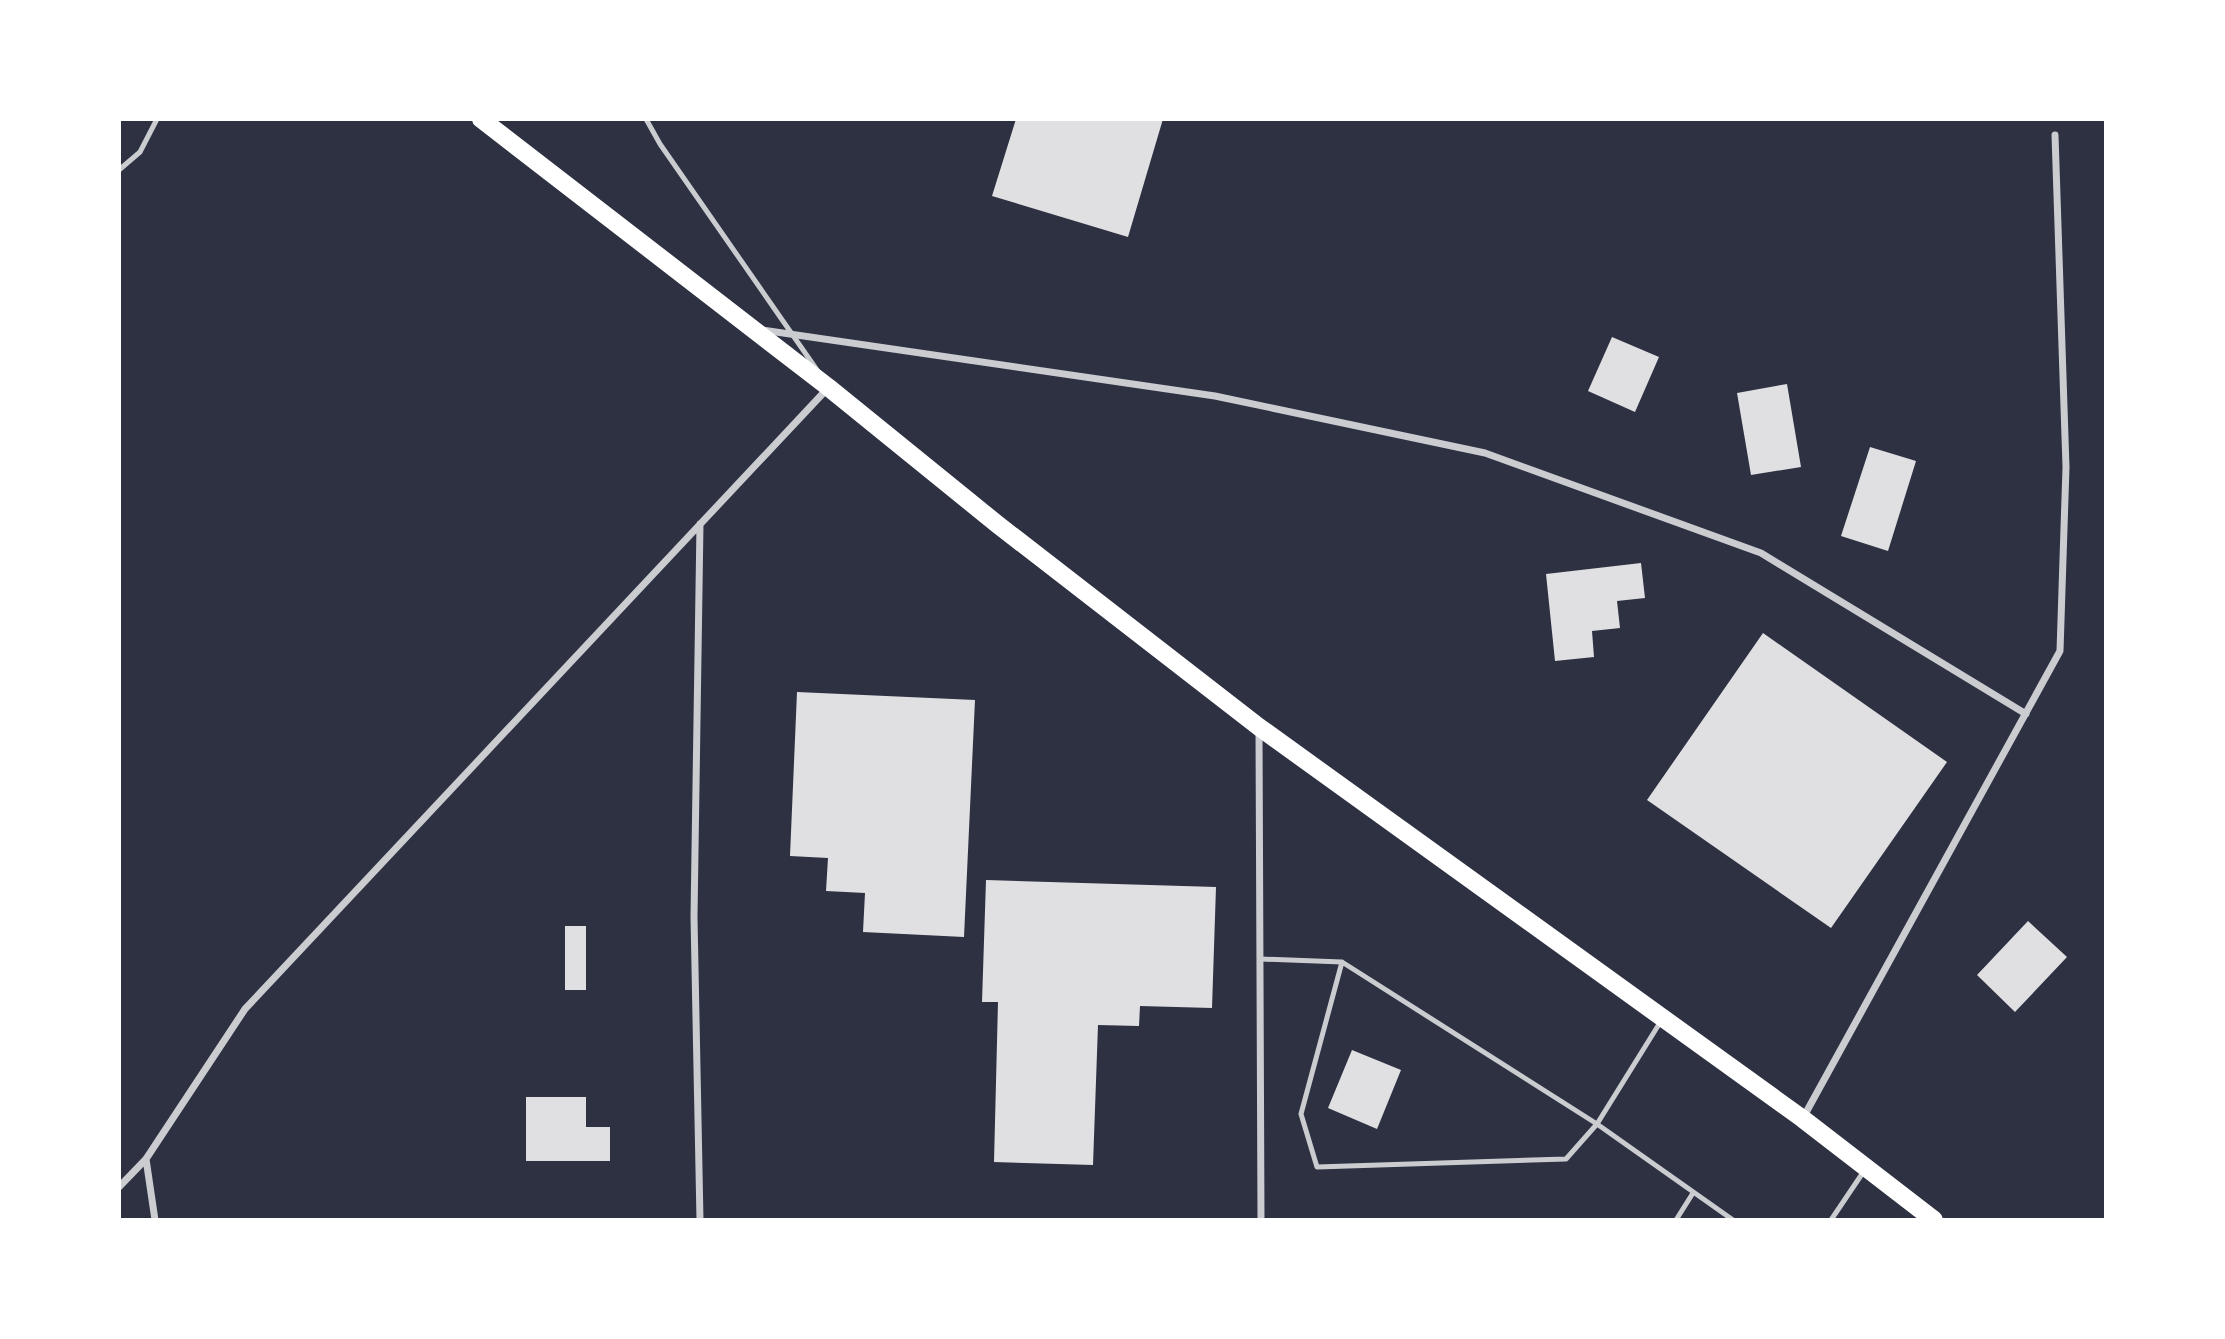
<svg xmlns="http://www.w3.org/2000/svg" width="2225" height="1339" font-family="'Libre Baskerville',serif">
  <rect width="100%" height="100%" fill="#2d3142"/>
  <path fill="#e0e0e3" d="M1016,119H1163L1128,237L992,196Z
    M1612,337L1659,357L1635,412L1588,391Z
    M1787,384L1801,467L1751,475L1737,393Z
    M1870,447L1916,461L1888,551L1841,536Z
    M1641,563L1645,598L1617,601L1620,628L1592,631L1594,657L1555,661L1546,574Z
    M1763,633L1947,762L1831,928L1647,800Z
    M797,692L975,700L964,937L863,932L865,893L826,891L828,858L790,856Z
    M986,880L1216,887L1212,1008L1140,1006L1139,1026L1098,1025L1093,1165L994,1162L998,1002H982Z
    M2028,921L2067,957L2015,1012L1977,975Z
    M565,926H586V990H565Z
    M1352,1050L1401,1070L1377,1129L1328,1108Z
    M526,1097H586V1127H610V1161H526Z"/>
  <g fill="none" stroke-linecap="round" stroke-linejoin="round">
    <path stroke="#caccd0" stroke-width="5" d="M646,119L660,144L817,370
      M119,170L140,152L157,119
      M1261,959L1342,962L1597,1124L1733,1220
      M1342,962L1301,1114L1317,1167L1566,1159L1597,1124L1661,1021
      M1676,1220L1693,1193
      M1831,1220L1864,1171"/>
    <path stroke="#caccd0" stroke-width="7" d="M762,330L1215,396L1485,453L1761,553L2026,714
      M700,524L694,917L700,1220
      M1259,731L1261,1220
      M1803,1118L2060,651L2066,467L2055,135
      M146,1159L155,1220
      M119,1187L146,1159L245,1009L828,388"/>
    <path stroke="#fff" stroke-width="18" d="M481,119L828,387L997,524L1259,727L1803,1119L1934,1220"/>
  </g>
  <rect width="2225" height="1339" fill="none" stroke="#ffffff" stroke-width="242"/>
</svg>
